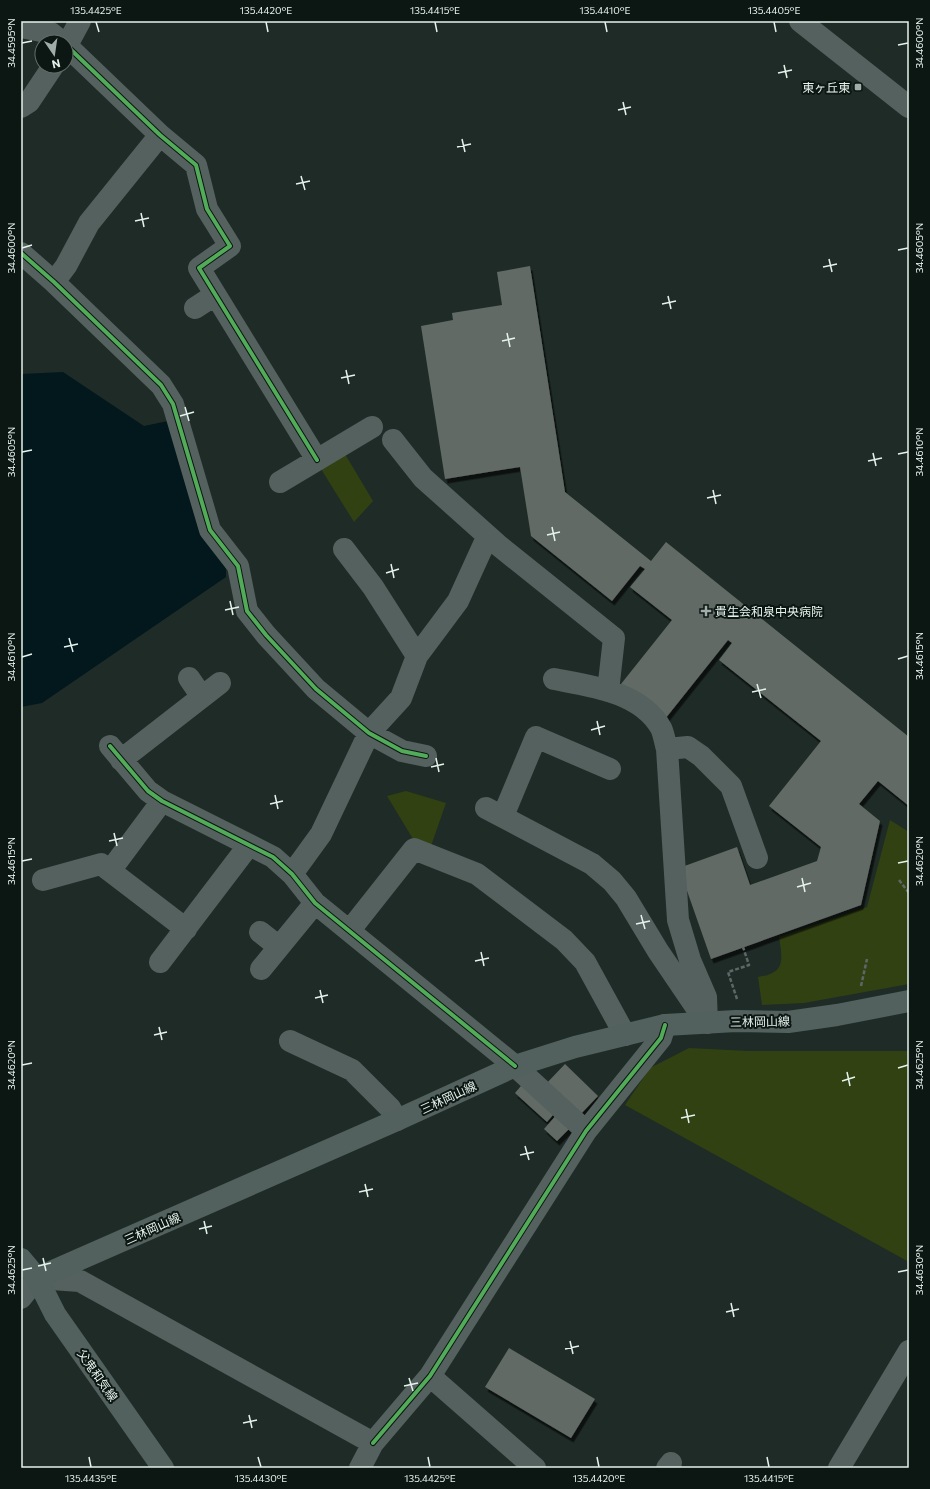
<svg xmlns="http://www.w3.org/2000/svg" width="930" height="1489" font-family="Commissioner,'Noto Sans JP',sans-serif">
  <defs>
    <filter id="shadow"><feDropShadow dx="2.5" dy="4.5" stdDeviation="0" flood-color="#0009"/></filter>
  </defs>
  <rect width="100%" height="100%" fill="#1f2b27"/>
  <path fill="#314111" d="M345,454L373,501L354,522L321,469Z
    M406,791L446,803L431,846L413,839L387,796Z
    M890,820L909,832V984L804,1003L762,1005L758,977C785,973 783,961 779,937L867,907Z
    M689,1048L748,1051H909V1262L625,1105L650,1068Z"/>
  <path fill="#03181c" d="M63,372L144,426L168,421L226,566V577L42,703L21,707V374Z"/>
  <path fill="#626a65" filter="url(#shadow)" d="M530,266L565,492L651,561L666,542L909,737V806L878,781L859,804L880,821L861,905L711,959L679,868L737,847L750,885L817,861L821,847L769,806L821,741L719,660L732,643L728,640L665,719L621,684L672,620L630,587L645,569L640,566L612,601L531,536L520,467L445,479L421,326L453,320L452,313L502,305L497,272Z
    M565,1064L598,1096L578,1117L545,1085Z
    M526,1080L558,1109L547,1122L515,1093Z
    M559,1112L573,1125L557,1141L544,1129Z
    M509,1348L595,1399L571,1438L485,1387Z"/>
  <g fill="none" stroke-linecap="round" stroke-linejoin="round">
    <path stroke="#5d6766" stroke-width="2.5" stroke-dasharray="4 2" stroke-linecap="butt" d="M899,880L909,893
      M861,986L867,959
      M737,999L728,972L749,965L743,947"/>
    <path stroke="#55615e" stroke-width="22" d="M800,21L909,107
      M21,27L51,33L62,42
      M66,45L160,135L196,165L207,209L230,246L199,268L317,460
      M66,47L80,21
      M21,107L29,102L53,66
      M21,253L54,282L161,385L173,404L210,530L238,566L247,611L266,635L316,689L369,733L402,751L426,756
      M54,282L66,266L89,223L160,135
      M195,308L215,295
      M393,440L423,478L498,545L614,638L608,691
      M280,482L372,427
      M344,549L373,587L417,656
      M189,678L202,697
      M554,679C591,686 641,692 661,728C664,734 665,743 667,749L678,920L690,960L706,997L707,1023
      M110,746L148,791L162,801L273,857L292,874L315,903L515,1066L586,1131
      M667,749L688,747L701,756L731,786L757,858
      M121,760L220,683
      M486,808L592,864L612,881L626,898L658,951L706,1022
      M503,816L536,737L610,769
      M110,871L162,801
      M292,874L321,834L369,733L401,698L417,656L458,601L484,544
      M43,880L101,864L186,929
      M350,930L414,849L477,874L564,940L585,962L625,1035
      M260,932L279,947
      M160,962L249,845
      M261,969L315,903
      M290,1041L352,1070L390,1108L397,1120
      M21,1298L37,1278L80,1281L373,1443L360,1468
      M430,1376L535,1468
      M373,1443L430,1376L586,1131L661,1038L665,1025
      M667,1468L671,1463
      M839,1468L909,1351"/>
    <path stroke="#52615e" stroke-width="22" d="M21,1259L37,1278L55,1314L163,1468
      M37,1278L397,1120L515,1066L575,1047L665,1025L736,1021L788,1022L837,1015L909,1001"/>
    <g stroke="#0c1612" stroke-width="6">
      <path id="cycleway" d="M66,45L160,135L196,165L207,209L230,246L199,268L317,460
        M21,253L54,282L161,385L173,404L210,530L238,566L247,611L266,635L316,689L369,733L402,751L426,756
        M110,746L148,791L162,801L273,857L292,874L315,903L515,1066
        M373,1443L430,1376L586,1131L661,1038L665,1025"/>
    </g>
    <use href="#cycleway" stroke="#51ab58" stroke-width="4"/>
  </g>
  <path fill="none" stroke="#e5f3ed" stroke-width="1.5" d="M96,22L99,32M266,22L268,32M435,22L437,32M605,22L607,32M774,22L776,32M22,43L32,41M898,45L908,43M784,65L787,78M778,73L792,70M623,102L626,115M618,110L631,107M462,139L465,152M457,147L471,144M301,176L305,190M296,184L310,181M141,213L144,227M135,221L149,218M22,248L32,245M898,250L908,248M829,259L832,272M823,267L837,264M668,296L671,309M662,304L676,301M507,333L510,347M502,341L515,338M346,370L349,384M341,378L355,375M185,407L189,421M180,416L194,412M22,452L32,450M873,453L876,466M898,454L908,452M868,461L882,458M713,490L716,504M707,498L721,495M552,527L555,541M547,535L560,532M391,564L394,578M386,573L399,569M230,601L233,615M225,610L239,607M69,638L73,652M64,647L78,644M22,657L32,654M898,659L908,656M757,684L761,698M752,692L766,689M597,721L600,735M591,730L605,726M436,758L439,772M431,767L444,764M275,795L278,809M270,804L283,801M114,833L117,846M109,841L123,838M22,861L32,859M898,863L908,861M802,878L805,892M797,887L811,883M641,915L645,929M636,924L650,921M481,952L484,966M475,961L489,958M320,990L323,1003M315,998L328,995M159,1027L162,1040M154,1035L167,1032M22,1065L32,1063M898,1068L908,1065M847,1072L850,1086M842,1081L855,1077M686,1109L689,1123M681,1118L695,1115M525,1146L529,1160M520,1155L534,1152M365,1184L368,1197M359,1192L373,1189M204,1221L207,1234M199,1229L212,1226M43,1258L46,1271M38,1266L51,1263M22,1270L32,1268M898,1272L908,1270M731,1303L734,1317M726,1312L739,1309M570,1341L573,1354M565,1349L579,1346M409,1378L413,1391M404,1386L418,1383M249,1415L252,1428M243,1423L257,1420M89,1457L91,1467M258,1457L261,1467M428,1457L430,1467M597,1457L599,1467M767,1457L769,1467"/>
  <g fill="#a0ada8" stroke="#0c1612" stroke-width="1.5">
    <rect x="854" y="83" width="8" height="8" rx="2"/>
    <path d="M704 605h4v4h4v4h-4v4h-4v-4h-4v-4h4z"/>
  </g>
  <g text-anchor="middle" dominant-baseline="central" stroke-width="4" stroke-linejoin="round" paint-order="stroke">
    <g font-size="12" fill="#e5f3ed" stroke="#0c1612" text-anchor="end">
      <text x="850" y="87">東ヶ丘東</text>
      <text x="715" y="611" text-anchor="start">貴生会和泉中央病院</text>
    </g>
    <g font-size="12" fill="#e5f3ed" stroke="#0c1612">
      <text transform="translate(760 1021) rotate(-1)">三林岡山線</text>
      <text transform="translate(448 1097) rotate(-25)">三林岡山線</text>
      <text transform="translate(152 1228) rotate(-24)">三林岡山線</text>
      <text transform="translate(98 1375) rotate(55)">父鬼和気線</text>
    </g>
  </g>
  <rect width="930" height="1489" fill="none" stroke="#0c1612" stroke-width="44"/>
  <g transform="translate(54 54) rotate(167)"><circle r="19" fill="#0c1612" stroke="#636e6a"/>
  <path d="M0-3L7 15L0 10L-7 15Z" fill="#a0ada8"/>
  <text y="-6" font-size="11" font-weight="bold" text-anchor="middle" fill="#e5f3ed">N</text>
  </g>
  <rect x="22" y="22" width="886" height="1445" fill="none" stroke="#e5f3ed" stroke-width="1.5"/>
  <g font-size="10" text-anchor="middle" fill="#e5f3ed">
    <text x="96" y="14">135.4425°E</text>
    <text x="266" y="14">135.4420°E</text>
    <text x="435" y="14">135.4415°E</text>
    <text x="605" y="14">135.4410°E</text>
    <text x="774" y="14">135.4405°E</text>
    <text transform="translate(919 43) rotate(-90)" y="4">34.4600°N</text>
    <text transform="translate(11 43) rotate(-90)" y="4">34.4595°N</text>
    <text transform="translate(919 248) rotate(-90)" y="4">34.4605°N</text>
    <text transform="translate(11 248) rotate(-90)" y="4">34.4600°N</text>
    <text transform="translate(919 452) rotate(-90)" y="4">34.4610°N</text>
    <text transform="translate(11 452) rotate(-90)" y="4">34.4605°N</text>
    <text transform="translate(919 656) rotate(-90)" y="4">34.4615°N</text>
    <text transform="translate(11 657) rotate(-90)" y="4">34.4610°N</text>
    <text transform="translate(919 861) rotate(-90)" y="4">34.4620°N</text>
    <text transform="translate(11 861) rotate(-90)" y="4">34.4615°N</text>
    <text transform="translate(919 1065) rotate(-90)" y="4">34.4625°N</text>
    <text transform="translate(11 1065) rotate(-90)" y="4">34.4620°N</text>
    <text transform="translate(919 1270) rotate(-90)" y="4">34.4630°N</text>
    <text transform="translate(11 1270) rotate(-90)" y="4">34.4625°N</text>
    <text x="91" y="1482">135.4435°E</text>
    <text x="261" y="1482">135.4430°E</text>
    <text x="430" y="1482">135.4425°E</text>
    <text x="599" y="1482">135.4420°E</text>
    <text x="769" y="1482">135.4415°E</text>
  </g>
</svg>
